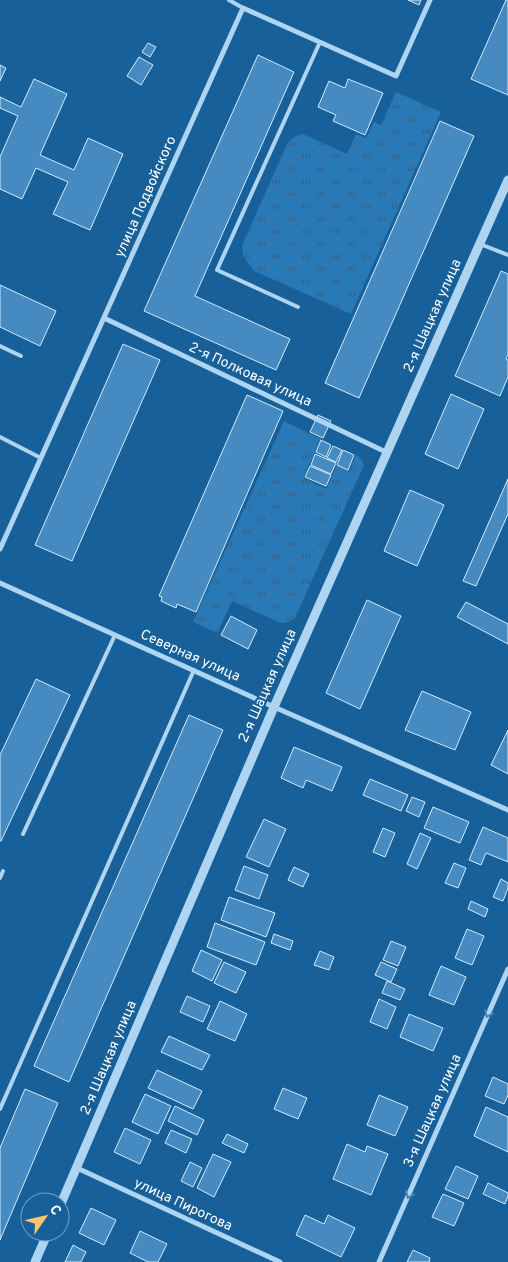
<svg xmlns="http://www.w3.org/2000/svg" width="508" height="1262" font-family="Overpass,sans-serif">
  <defs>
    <pattern id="grass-tufts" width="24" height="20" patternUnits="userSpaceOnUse" patternTransform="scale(1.25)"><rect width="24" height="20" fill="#2879b6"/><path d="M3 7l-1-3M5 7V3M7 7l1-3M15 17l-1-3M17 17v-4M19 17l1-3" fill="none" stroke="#3a6281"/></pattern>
  </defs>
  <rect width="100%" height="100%" fill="#186099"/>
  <path fill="url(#grass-tufts)" d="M396,92L441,112L351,314L254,271C247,262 240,255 243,243L288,142L296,136L303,134L347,154L356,134L366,138L374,122L381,125Z
    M284,421L321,439L303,478L326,489L337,465L349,471L356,455L360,458L364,465L295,618L289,622L281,623L232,601L217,633L193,622Z"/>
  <path fill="#458bc1" stroke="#d4ebfc" d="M408,0H421L419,5Z
    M506,0H508V95L471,79Z
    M148,43L156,47L150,57L142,52Z
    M258,55L294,72L195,296L290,339L276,370L144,311Z
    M139,57L153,65L141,85L127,76Z
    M0,65L6,68L0,81Z
    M34,79L67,94L40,155L74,170L88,138L123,154L90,230L53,214L68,182L36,168L22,199L0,189V157L18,116L0,108V97L21,107Z
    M348,79L383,93L365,135L333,121L336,115L318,107L329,81L345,88Z
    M440,121L474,136L359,398L325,383Z
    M501,271L508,274V354L506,359L508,360V377L500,396L455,376Z
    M0,285L56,311L40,346L0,327Z
    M123,344L160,360L72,561L35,545Z
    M451,394L484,409L458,469L425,454Z
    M247,395L283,411L196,612L177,604L176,608L161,601L162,597L159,596Z
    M318,415L331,421L323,438L310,432Z
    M321,440L331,445L326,457L316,452Z
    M333,446L342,450L336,462L327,458Z
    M343,450L354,455L348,470L337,465Z
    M315,454L336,463L331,474L311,465Z
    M310,466L331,475L326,486L305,477Z
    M508,479V514L476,586L463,581Z
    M410,490L444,505L417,566L384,551Z
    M367,600L401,616L360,709L326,693Z
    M466,602L508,624V644L457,617Z
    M231,616L257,630L248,649L221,635Z
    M36,679L70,695L1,841H0V755Z
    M422,691L471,712L455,750L405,730Z
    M189,715L223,730L69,1082L34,1066Z
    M508,730V774L491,765Z
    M294,747L342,767L332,791L306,780L303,788L281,778Z
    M370,779L408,795L401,811L363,795Z
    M412,797L425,802L419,817L406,811Z
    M433,807L469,822L460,843L424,828Z
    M264,819L286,829L269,867L246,857Z
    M483,827L508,838V862L486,853L481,865L469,860Z
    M383,828L395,833L385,857L373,852Z
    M420,833L431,838L417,869L407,864Z
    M454,863L466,868L458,888L445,883Z
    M244,866L268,875L259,899L235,890Z
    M294,867L309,874L303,887L288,880Z
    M501,879L508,883V888L503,901L493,897Z
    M229,897L275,913L266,937L221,920Z
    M471,901L488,909L485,917L468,909Z
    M215,923L265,942L256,965L207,947Z
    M467,929L484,936L472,965L455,958Z
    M274,934L293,941L290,950L271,943Z
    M391,941L406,947L398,966L383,960Z
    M201,950L222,960L212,981L192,971Z
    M320,951L334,957L329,970L314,965Z
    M224,962L246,972L236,993L214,983Z
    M381,962L397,969L391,982L375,975Z
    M441,966L466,977L454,1005L429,995Z
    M387,981L405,989L400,1000L382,993Z
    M187,996L210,1006L203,1022L180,1012Z
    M379,999L396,1007L387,1029L370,1022Z
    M220,1001L247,1014L235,1041L207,1029Z
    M409,1014L443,1028L433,1051L400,1037Z
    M169,1036L210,1055L202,1070L161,1052Z
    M157,1070L202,1091L193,1109L148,1088Z
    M493,1077L508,1084V1095L504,1104L485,1096Z
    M283,1088L307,1098L298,1119L274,1109Z
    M25,1089L58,1103L0,1240V1148Z
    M145,1094L171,1106L158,1134L132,1122Z
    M379,1095L408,1107L395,1136L367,1125Z
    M175,1106L204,1120L197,1135L168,1121Z
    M486,1107L508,1117V1152L474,1136Z
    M125,1128L151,1140L140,1164L114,1152Z
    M171,1130L192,1139L186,1153L165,1143Z
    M227,1134L248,1144L244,1153L222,1143Z
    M347,1144L365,1152L367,1146L388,1154L371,1195L333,1179Z
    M213,1154L231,1162L214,1197L197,1188Z
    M190,1162L202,1168L193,1187L181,1181Z
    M456,1166L478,1176L468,1199L445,1189Z
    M488,1183L508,1193V1196L505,1204L483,1194Z
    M443,1194L464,1203L454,1226L432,1217Z
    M91,1208L116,1220L104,1245L79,1233Z
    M305,1215L324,1224L328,1215L355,1228L341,1257L296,1235Z
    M140,1231L167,1244L158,1262H148L130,1253Z
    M73,1245L86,1252L81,1262H65Z
    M413,1250L430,1258L429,1262H407Z"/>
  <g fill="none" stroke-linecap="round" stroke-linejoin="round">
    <path stroke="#add4f1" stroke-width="4" d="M229,0L243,8
      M480,244L508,255
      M298,307L217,270L320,42
      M0,346L21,356
      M0,437L41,458
      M23,834L115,635
      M0,878L3,871
      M0,1109L194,670"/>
    <path stroke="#add4f1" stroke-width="5" d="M104,318L388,453
      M0,549L243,8L396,76L430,0
      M0,583L274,707L508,810
      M77,1168L280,1262
      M379,1262L508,969"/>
    <path stroke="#add4f1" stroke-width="9" d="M60,1206L274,707L508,180
      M35,1262L48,1232"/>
  </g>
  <defs><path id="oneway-chevron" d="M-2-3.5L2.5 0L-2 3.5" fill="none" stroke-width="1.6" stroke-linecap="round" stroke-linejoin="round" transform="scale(1.25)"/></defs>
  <g stroke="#4583b3">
    <use href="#oneway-chevron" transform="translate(488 1014) rotate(114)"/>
    <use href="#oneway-chevron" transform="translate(409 1195) rotate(114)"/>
  </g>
  <g text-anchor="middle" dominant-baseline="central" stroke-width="4.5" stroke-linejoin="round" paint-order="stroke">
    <g font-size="14" fill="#fff" stroke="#186099">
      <text transform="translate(146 197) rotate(-66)">улица Подвойского</text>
      <text transform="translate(433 316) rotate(-66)">2-я Шацкая улица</text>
      <text transform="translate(250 375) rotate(25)">2-я Полковая улица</text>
      <text transform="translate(190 656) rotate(24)">Северная улица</text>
      <text transform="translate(268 686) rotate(-66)">2-я Шацкая улица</text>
      <text transform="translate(109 1058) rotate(-67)">2-я Шацкая улица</text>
      <text transform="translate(433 1111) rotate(-66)">3-я Шацкая улица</text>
      <text transform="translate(183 1205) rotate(25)">улица Пирогова</text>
    </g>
  </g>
  <g transform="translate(45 1217) rotate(56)"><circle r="24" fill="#186099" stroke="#74a0c2"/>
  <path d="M0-4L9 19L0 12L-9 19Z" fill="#ffc46d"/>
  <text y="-8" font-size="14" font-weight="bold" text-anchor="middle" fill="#ffffff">С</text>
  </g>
</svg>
